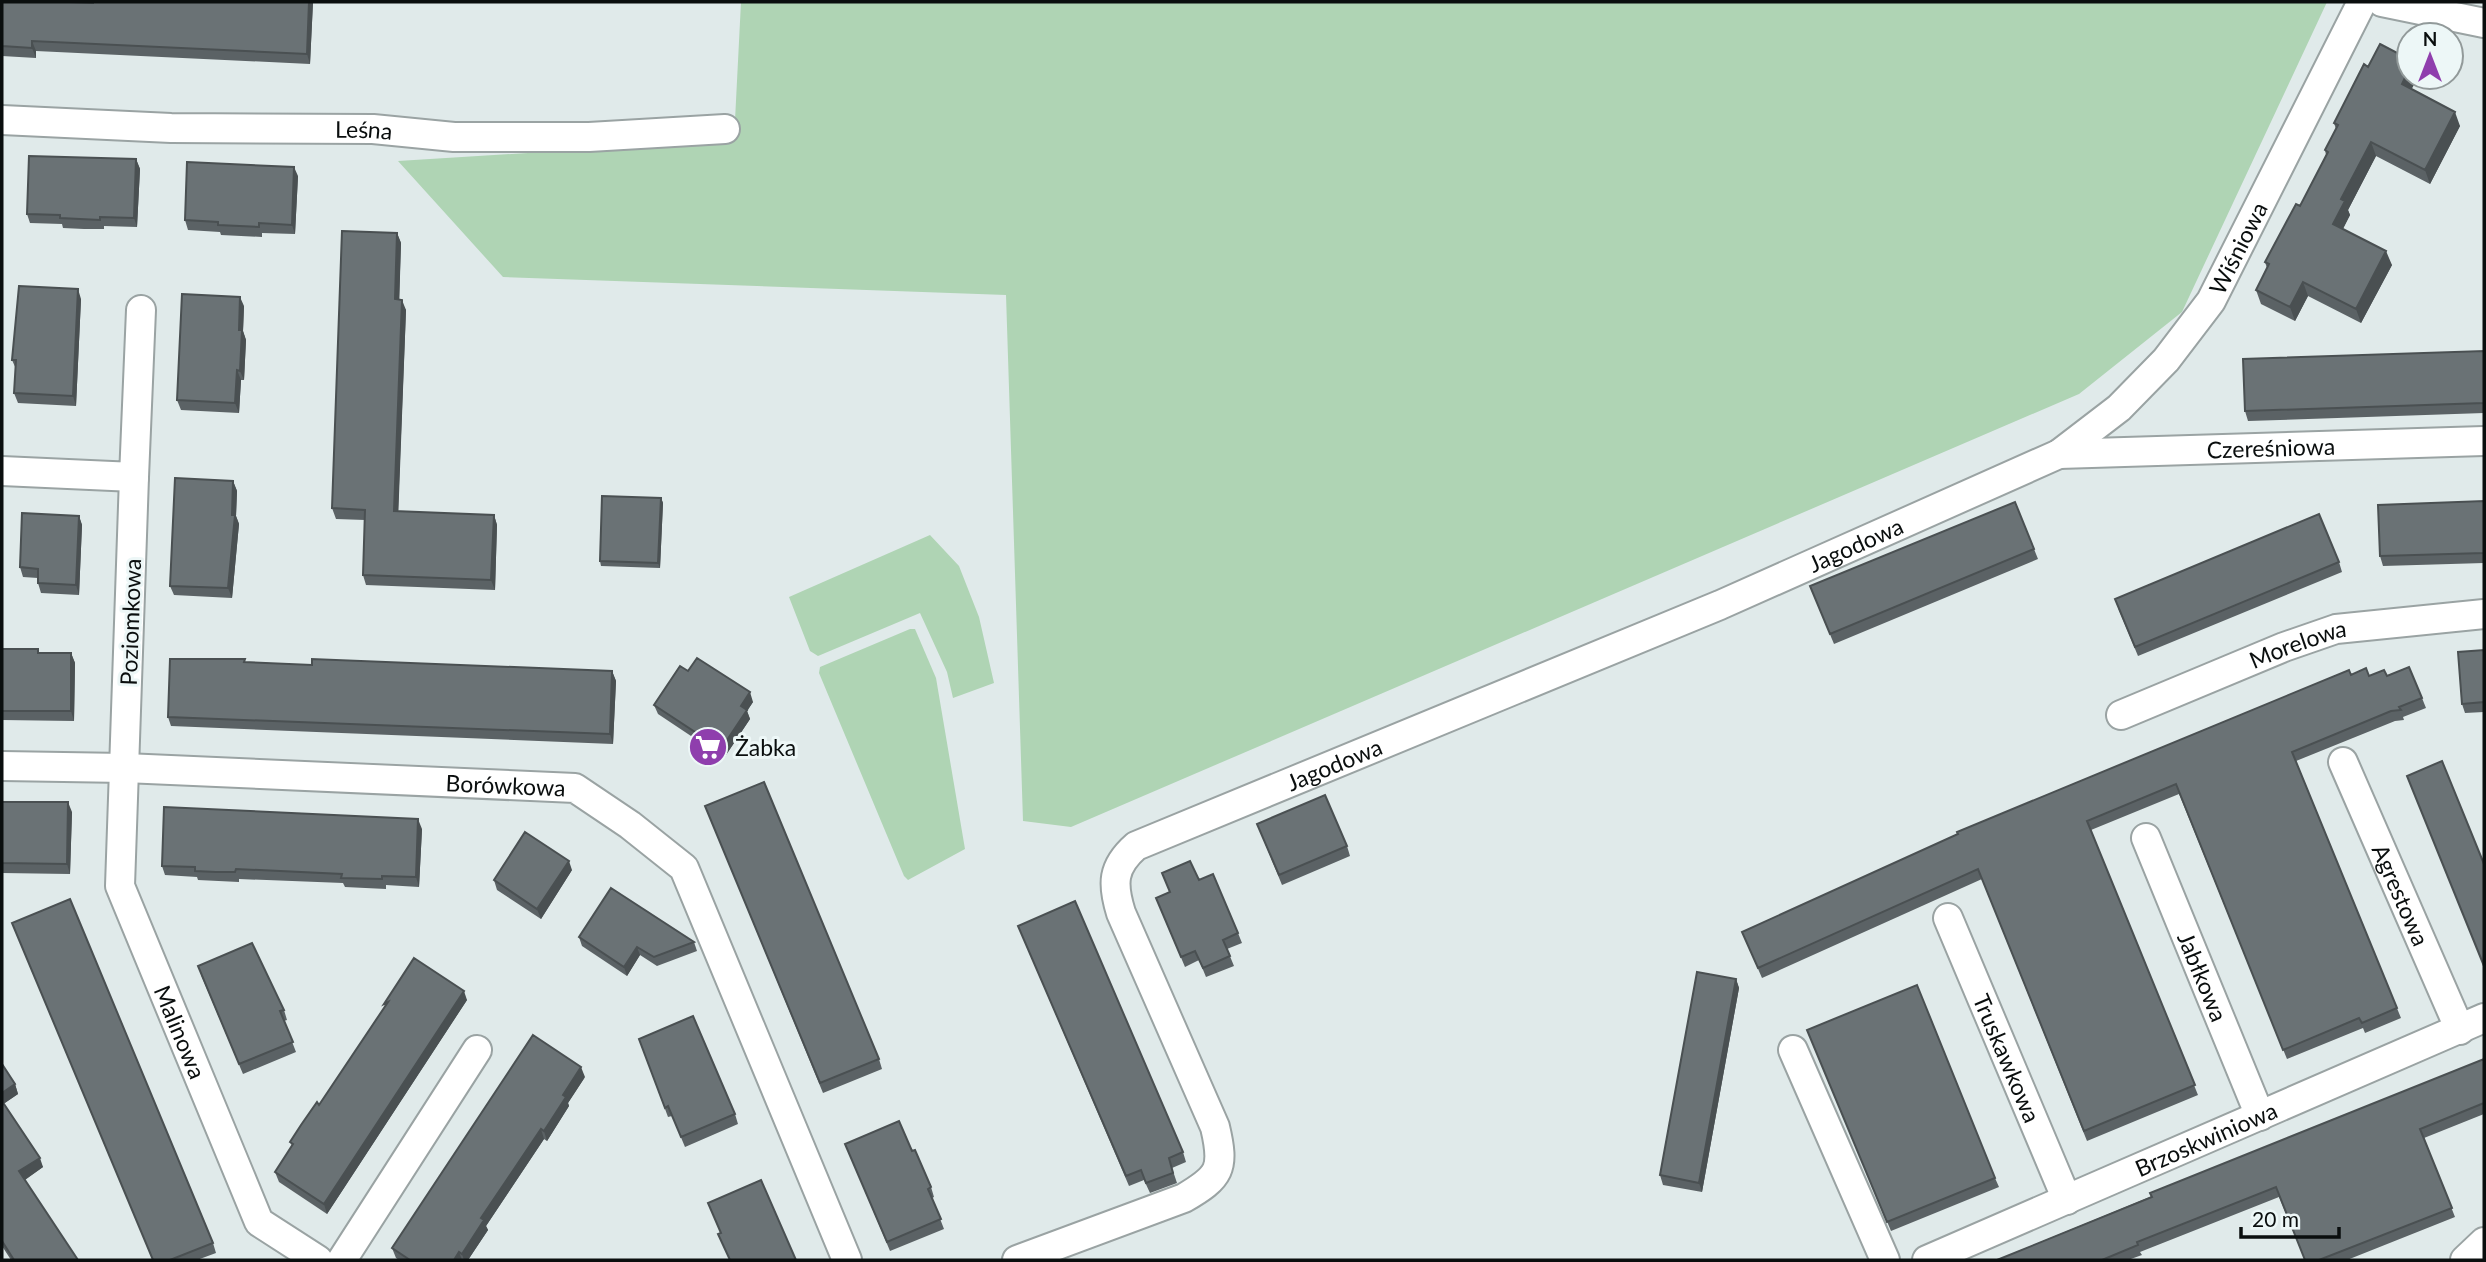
<svg xmlns="http://www.w3.org/2000/svg" width="2486" height="1262" font-family="Lato,sans-serif">
  <rect width="100%" height="100%" fill="#e0eaea"/>
  <path fill="#afd4b4" d="M741,2H2327L2182,312L2079,394L1071,827L1023,821L1006,295L503,277L398,161L734,140Z
    M930,535L959,566L979,617L994,683L953,698L947,672L920,613L818,656L810,651L789,597Z
    M910,629H915L936,678L965,849L908,880L904,876L819,673L820,667Z"/>
  <g fill="none" stroke-linecap="round" stroke-linejoin="round">
    <g stroke="#9aa3a3" stroke-width="32">
      <g id="minor">
        <path d="M2382,2L2484,23"/>
        <path id="s1" d="M2,120L171,128L373,129L454,137H589L725,129"/>
        <path id="s2" d="M2059,454L2484,441"/>
        <path d="M2,471L134,477L141,310"/>
        <path id="s3" d="M134,477L120,886L259,1222L318,1260"/>
        <path id="s4" d="M2121,715L2284,647L2336,629L2484,614"/>
        <path id="s5" d="M2343,762L2460,1030"/>
        <path id="s6" d="M2,766L125,768L575,788L630,825L684,868L847,1260"/>
        <path id="s7" d="M2146,838L2260,1116"/>
        <path id="s8" d="M1948,918L2067,1200"/>
        <path d="M1793,1050L1885,1260"/>
        <path d="M342,1260L477,1050"/>
        <path id="s9" d="M1017,1260L1184,1198C1220,1177 1225,1169 1215,1127L1121,913C1112,884 1112,867 1136,846L1720,605L2059,454L2119,408L2166,360L2211,301L2362,2"/>
        <path id="s10" d="M1927,1260L2484,1018"/>
        <path d="M2465,1260L2484,1242"/>
      </g>
    </g>
    <use href="#minor" stroke="#fff" stroke-width="28"/>
  </g>
  <path fill="#5b6265" d="M2,2L93,3L313,2L310,64L36,51V58L2,56Z
    M2368,67L2409,77H2418L2411,89L2460,126L2430,184L2376,156L2348,210L2350,215L2343,229L2392,265L2361,323L2308,296L2295,321L2261,304L2256,290L2267,268L2265,262L2300,206L2326,155L2325,150L2336,129L2334,123Z
    M136,159L140,169L137,227L104,226V229H84L63,228L62,224L30,223L27,214Z
    M298,176L295,234L262,233V237L221,235L220,232L188,230L185,220Z
    M397,233L401,243L399,300L406,310L398,511L494,515L497,525L495,590L366,585L363,575L365,520L336,519L332,508Z
    M81,299L76,406L18,403L14,393L16,369L12,360Z
    M244,306L243,331L246,340L244,380H241L239,413L181,410L177,400Z
    M2484,351V413L2248,421L2245,411Z
    M233,481L237,491L236,516L239,524L232,598L174,595L170,586Z
    M661,498L663,503L660,568L601,566L600,561Z
    M2484,501V563L2383,566L2380,556Z
    M79,516L82,525L79,595L41,593L38,583V578L23,577L20,567Z
    M2034,549L2038,559L1834,644L1814,596Z
    M2339,562L2342,572L2138,656L2118,608Z
    M2,649H38L39,653H71L75,663L74,721L2,720Z
    M2484,650V712L2465,713L2462,704Z
    M246,662L312,665L612,671L616,681L613,744L171,726L168,717Z
    M688,671L753,702L747,711L750,719L724,758L658,714L654,705Z
    M2351,675L2387,676L2422,698L2426,708L2403,717L2404,720L2395,721L2296,761L2401,1018L2365,1033L2363,1028L2287,1059L2179,794L2091,830L2198,1095L2087,1141L1982,879L1762,978L1742,932Z
    M2,802L72,812L70,874L2,873Z
    M709,815L879,1059L882,1069L823,1093Z
    M1257,824L1347,846L1350,856L1282,885Z
    M422,829L419,887L386,885V889L345,887L343,883L239,879V882L198,880L197,877L165,875L162,866Z
    M572,870L541,919L497,890L494,880Z
    M1199,880L1238,933L1242,943L1227,949L1234,966L1206,977L1199,960L1185,967L1160,908Z
    M1018,926L1183,1152L1186,1162L1172,1168L1177,1183L1150,1193L1144,1180L1129,1186Z
    M579,937L694,942L697,951L657,966L640,955L627,976L582,946Z
    M414,958L467,1000L327,1214L279,1182L275,1172L292,1146L290,1142L319,1105L385,1006L384,1004Z
    M201,975L284,1010L287,1020L284,1021L296,1052L243,1074Z
    M1736,979L1739,988L1702,1192L1663,1185L1660,1175Z
    M639,1039L735,1114L738,1124L685,1147L672,1116L668,1117Z
    M1811,1040L1995,1178L1999,1187L1891,1231Z
    M2484,1059V1114L2424,1138L2455,1217L2347,1260H2305L2279,1197L2140,1252L2142,1255L2128,1260H1997Z
    M2,1064L15,1084L18,1094L3,1104L43,1167L25,1180L78,1260H11L2,1246Z
    M585,1077L568,1103L569,1106L547,1141L544,1139L486,1226L488,1230L468,1260H399L396,1258L392,1248Z
    M912,1151L931,1187L934,1197L932,1198L944,1229L890,1251L849,1153Z
    M213,1243L216,1253L197,1260H152Z"/>
  <path fill="#4a5052" d="M309,2H313L310,64L307,54Z
    M32,41L36,51V58L32,48Z
    M2409,69V77H2418L2407,98L2402,84Z
    M2455,112L2460,126L2430,184L2425,170Z
    M2371,142L2376,156L2348,210L2350,215L2338,238L2333,224L2341,199Z
    M136,159L140,169L137,227L134,218Z
    M294,167L298,176L295,234L292,225Z
    M397,233L401,243L399,310L395,299Z
    M2386,251L2392,265L2361,323L2356,309Z
    M2303,282L2308,296L2295,321L2290,307Z
    M78,289L81,299L76,406L73,396Z
    M240,297L244,306L243,331L246,340L244,380L240,371L239,330Z
    M402,300L406,310L398,522L394,511Z
    M237,370L241,380L239,413L235,403Z
    M233,481L237,491L236,516L239,524L232,598L228,588Z
    M661,498L663,503L660,568L658,563Z
    M494,515L497,525L495,590L491,580Z
    M79,516L82,525L79,595L76,585Z
    M71,653L75,663L74,721L71,711Z
    M612,671L616,681L613,744L610,734Z
    M750,692L753,702L747,711L750,719L724,758L721,749L741,706Z
    M68,802L72,812L70,874L67,864Z
    M418,819L422,829L419,887L416,877Z
    M569,861L572,870L541,919L537,909Z
    M637,947L640,955L627,976L624,967Z
    M1736,979L1739,988L1702,1192L1699,1183Z
    M464,991L467,1000L327,1214L324,1204Z
    M581,1067L585,1077L568,1103L569,1106L547,1141L544,1131L563,1095Z
    M15,1084L18,1094L2,1105V1093Z
    M541,1129L544,1139L486,1226L488,1230L468,1260H464L462,1254L481,1218Z
    M40,1158L43,1167L23,1181L19,1171Z
    M459,1252L462,1260H454Z"/>
  <path fill="#6a7275" stroke="#4a5052" stroke-width="2" d="M2,2H70L93,3V2H309L307,54L32,41V48L2,46Z
    M2380,44L2409,59V69L2402,84L2455,112L2425,170L2371,142L2341,199L2345,201L2333,224L2386,251L2356,309L2303,282L2290,307L2256,290L2269,264L2265,262L2296,204L2300,206L2328,152L2325,150L2338,125L2334,123L2364,64L2368,67Z
    M29,156L136,159L134,218L100,217V220L60,218V215L27,214Z
    M187,162L294,167L292,225L259,223V227L218,225V222L185,220Z
    M342,231L397,233L395,299L402,300L394,511L494,515L491,580L363,575L365,510L332,508Z
    M19,286L78,289L73,396L14,393L16,360H12Z
    M182,294L240,297L239,330H242L240,371L237,370L235,403L177,400Z
    M2484,351V403L2245,411L2243,359Z
    M175,478L233,481L232,515H235L228,588L170,586Z
    M602,496L661,498L658,563L600,561Z
    M2484,501V553L2380,556L2378,505Z
    M2015,502L2034,549L1830,634L1810,586Z
    M22,513L79,516L76,585L38,583V569L20,567Z
    M2319,514L2339,562L2135,647L2115,599Z
    M2,649H38V653H71V711H2Z
    M2484,650V702L2462,704L2458,652Z
    M697,658L750,692L741,706L747,710L721,749L654,705L680,666L688,671Z
    M170,659H245L244,662L312,665V659L612,671L610,734L168,717Z
    M2409,667L2422,698L2399,707L2401,710L2391,711L2292,752L2397,1008L2362,1023L2359,1018L2283,1050L2176,784L2087,821L2195,1085L2084,1131L1978,869L1758,968L1742,932L1958,834L1957,832L2349,670L2351,675L2366,668L2369,676L2384,670L2387,676Z
    M2442,761L2484,864V966L2407,776Z
    M764,782L879,1059L820,1083L705,806Z
    M1325,795L1347,846L1279,875L1257,824Z
    M2,802H68L67,864L2,863Z
    M164,807L418,819L416,877L382,876V879L341,878L342,874L236,869L235,872H216L195,871V867L162,866Z
    M525,832L569,861L537,909L494,880Z
    M1190,861L1199,880L1213,874L1238,933L1223,940L1230,956L1203,968L1195,951L1181,957L1156,898L1170,892L1162,873Z
    M611,888L694,942L654,957L637,947L624,967L579,937Z
    M70,899L213,1243L170,1260H153L12,923Z
    M1075,901L1183,1152L1169,1158L1173,1173L1146,1183L1141,1170L1126,1176L1018,926Z
    M252,943L284,1010L280,1011L293,1042L239,1064L198,966Z
    M414,958L464,991L324,1204L275,1172L293,1144L290,1142L301,1125L317,1102L319,1105L388,1002L384,1004Z
    M1697,972L1736,979L1699,1183L1660,1175Z
    M1917,985L1995,1178L1887,1222L1807,1030Z
    M693,1016L735,1114L681,1137L668,1106L665,1108L639,1039Z
    M533,1035L581,1067L563,1095L566,1097L544,1131L541,1129L481,1218L484,1220L462,1254L459,1252L454,1260H410L392,1248Z
    M2484,1059V1103L2420,1129L2452,1208L2319,1260H2305L2276,1187L2137,1242L2138,1245L2102,1260H1997L2152,1197L2150,1193Z
    M2,1064L15,1084L2,1093Z
    M2,1101L40,1158L19,1171L78,1260H14L2,1241Z
    M899,1121L912,1151L915,1150L931,1187L928,1189L941,1219L887,1242L845,1144Z
    M761,1180L796,1260H730L718,1234L721,1233L708,1203Z"/>
  <defs>
    <g id="supermarket-disc" transform="scale(2.0125)"><circle r="9.5" fill="#8f3ead" stroke="#edf7f7"/><path d="M-6-5.5h2.5l.6 2H6L4.5 2H-2.5L-4.4-4H-6ZM-1.5 3.2a1.3 1.3 0 1 0 .1 0ZM3 3.2a1.3 1.3 0 1 0 .1 0Z" fill="#fff"/></g>
  </defs>
  <g fill-rule="evenodd">
    <use href="#supermarket-disc" x="708" y="747"/>
  </g>
  <g text-anchor="middle" dominant-baseline="central" stroke-width="6" stroke-linejoin="round" paint-order="stroke">
    <g font-size="23" fill="#0a0e0e" stroke="#edf7f7">
      <text stroke="none"><textPath href="#s1" startOffset="362">Leśna</textPath></text>
      <text stroke="none"><textPath href="#s9" startOffset="1853">Wiśniowa</textPath></text>
      <text stroke="none"><textPath href="#s2" startOffset="212">Czereśniowa</textPath></text>
      <text stroke="none"><textPath href="#s9" startOffset="1354">Jagodowa</textPath></text>
      <text transform="translate(130 622) rotate(-88)">Poziomkowa</text>
      <text stroke="none"><textPath href="#s4" startOffset="191">Morelowa</textPath></text>
      <text stroke="none"><textPath href="#s9" startOffset="788">Jagodowa</textPath></text>
      <text stroke="none"><textPath href="#s6" startOffset="504">Borówkowa</textPath></text>
      <text stroke="none"><textPath href="#s5" startOffset="145">Agrestowa</textPath></text>
      <text stroke="none"><textPath href="#s7" startOffset="150">Jabłkowa</textPath></text>
      <text stroke="none"><textPath href="#s3" startOffset="567">Malinowa</textPath></text>
      <text stroke="none"><textPath href="#s8" startOffset="152">Truskawkowa</textPath></text>
      <text stroke="none"><textPath href="#s10" startOffset="304">Brzoskwiniowa</textPath></text>
    </g>
    <g font-size="23" fill="#0a0e0e" stroke="#edf7f7" text-anchor="start">
      <text x="735" y="747">Żabka</text>
    </g>
  </g>
  <rect width="2486" height="1262" fill="none" stroke="#0a0e0e" stroke-width="7"/>
  <g transform="translate(2430 56)"><circle r="33" fill="#edf7f7" stroke="#929a9a" stroke-width="2"/>
  <path d="M0-5L12 26L0 18L-12 26Z" fill="#8f3ead"/>
  <text y="-10" font-size="19" font-weight="bold" text-anchor="middle" fill="#0a0e0e">N</text>
  </g>
  <path d="M2241 1227v10h98v-10" fill="none" stroke="#0a0e0e" stroke-width="3.5"/>
  <text x="2252" y="1227" font-size="21" fill="#0a0e0e" stroke="#edf7f7" stroke-width="5" paint-order="stroke">20 m</text>
</svg>
